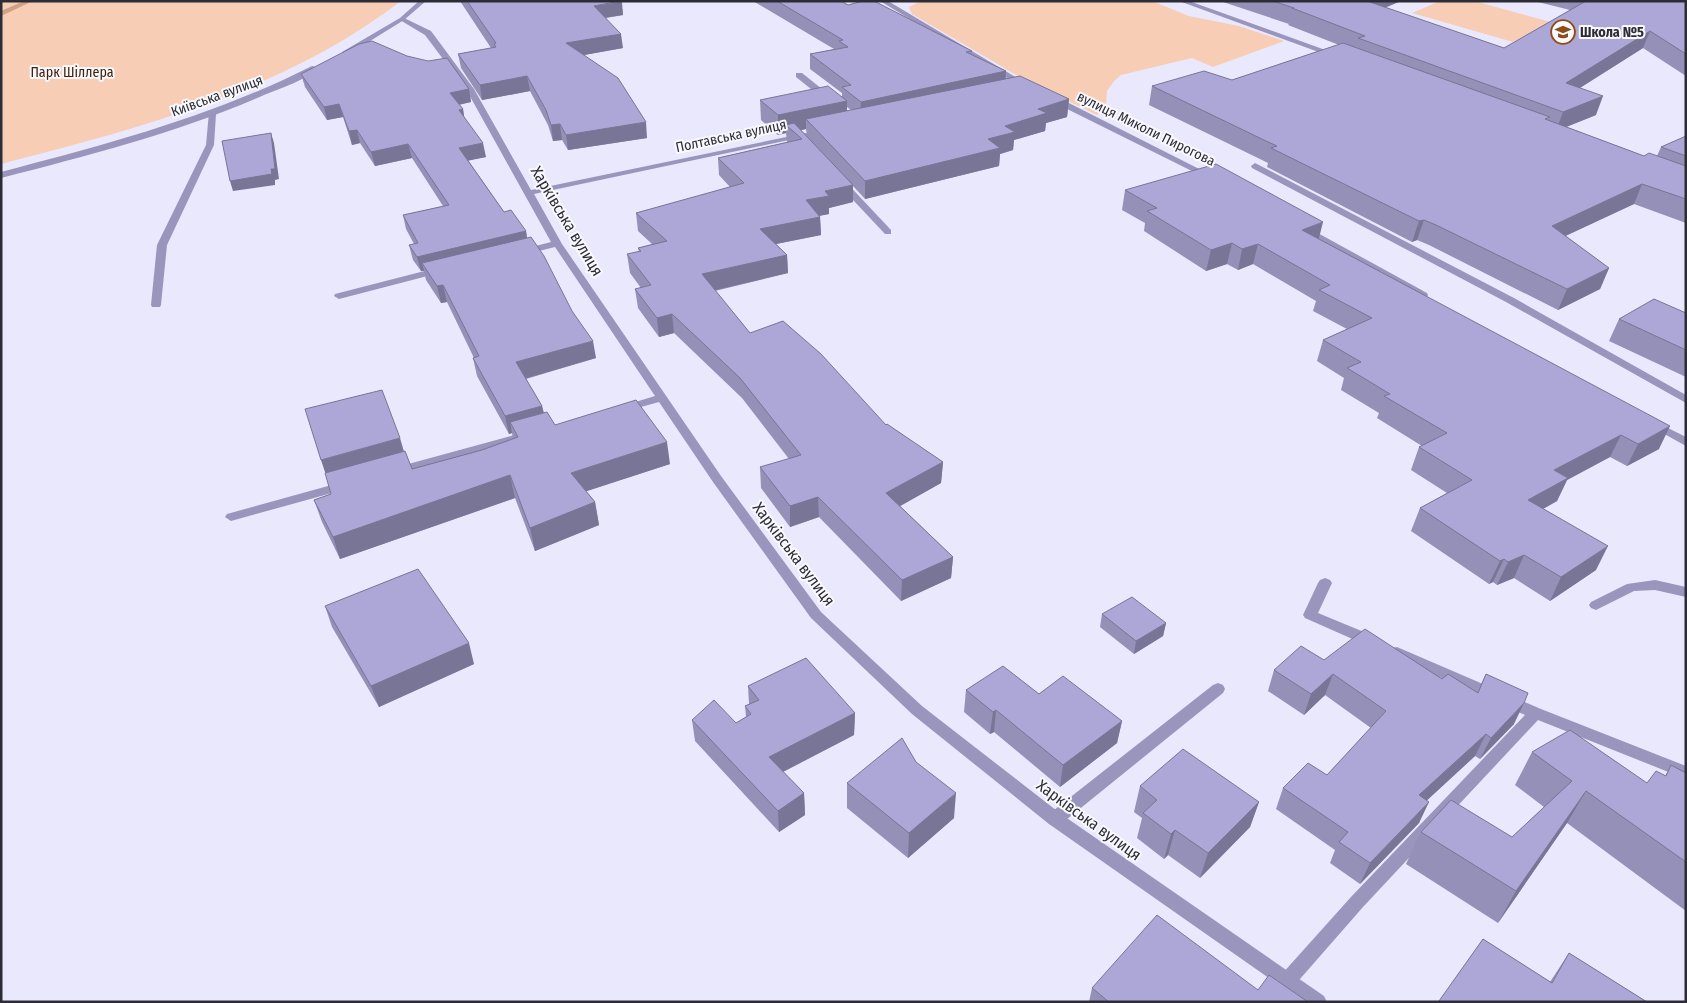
<svg xmlns="http://www.w3.org/2000/svg" width="1687" height="1003" font-family="'Fira Sans Condensed',sans-serif">
  <rect width="100%" height="100%" fill="#eae8fd"/>
  <path fill="#f7ceb5" d="M1,1H401C284,91 142,127 1,164Z
    M921,1H1152L1189,16L1239,26L1284,41L1213,67L1192,58L1121,75L1114,81L1107,91L1106,104L1097,115L1025,80L912,14L909,7Z
    M1440,1H1474L1551,22L1513,42L1412,13Z"/>
  <g fill="none" stroke-linecap="round" stroke-linejoin="round">
    <path fill="#d0a285" fill-rule="evenodd" d="M24,1H33L1,16V11Z"/>
    <path fill="#9a95bd" fill-rule="evenodd" d="M796,73H802L832,97V101H826L796,77Z
      M1255,163L1514,298L1686,395V403L1506,302L1252,168L1251,166Z
      M1325,578L1330,580L1332,583L1318,613L1376,637L1378,641L1376,645L1371,646L1366,645L1305,618L1303,615L1318,583L1320,580Z
      M1655,580L1686,587V597L1655,590L1634,591L1596,610L1591,608L1589,605L1591,602L1627,584Z
      M1397,647L1541,709L1686,766V779L1538,720L1363,907L1293,987L1287,989L1281,987L1278,981L1281,975L1351,897L1525,715L1392,656L1390,652L1392,648Z
      M1218,683L1223,685L1225,689L1223,693L1061,824L1055,826L1049,824L1047,819L1049,814L1213,685Z"/>
    <path fill="#9a95bd" fill-rule="evenodd" d="M880,1H888L1029,85L1022,87Z
      M1179,1H1189L1342,56L1335,58Z
      M400,18H404L431,31L474,89L531,190L825,129V133H822L534,194L562,244L721,476L821,612L922,706L1061,814L1324,996L1327,1002H1303L1049,824L912,714L811,618L713,482L659,402L623,412L617,409L619,407L655,396L555,247L523,255L518,252L520,250L551,242L467,91L425,35L400,20Z
      M1051,97H1057L1215,177L1208,179L1051,101Z
      M209,112L216,114L214,145L167,245L161,305L160,307H152L151,305L157,245L206,145Z
      M841,179L844,180L891,230V234H885L838,184V180Z
      M1305,226L1427,293L1428,295L1427,297H1419L1302,231L1300,229Z
      M440,267L445,270L443,272L339,299L334,296L335,294Z
      M1654,421L1686,437V446L1650,426L1648,424Z
      M522,433L528,437L526,440L394,476L388,472L390,469Z
      M346,481L352,485L350,488L231,521L225,517L227,514Z"/>
    <path fill="#9a95bd" fill-rule="evenodd" d="M419,1H426L404,20L349,54L342,52L400,18Z
      M312,66L319,68C305,80 282,88 264,95C180,132 90,155 1,178V172C108,144 213,116 312,66Z"/>
  </g>
  <path fill="#9490b8" fill-rule="evenodd" d="M460,1H621L623,15L606,18L623,48L583,55L647,138L568,150L562,140L553,141L548,125L530,91L482,100L461,68L458,54L491,48Z
    M753,1H841L848,5L972,51L971,54L1006,71V78L1069,99L1067,117L1046,123L1045,131L1014,140L1013,150L1000,154L999,166L865,199L853,186V202L829,208V214L819,216L820,217L821,235L776,244L787,255L788,273L715,291L750,333L886,425L943,462L941,483L900,506L953,557L951,578L901,601L819,517L790,527L761,488L760,467L789,459L742,398L674,333L659,337L638,308L635,289L641,288L630,273L627,254L639,252L638,248L652,244L638,231L636,213L730,187L719,175L718,158L787,142L786,133L778,135L761,120L760,100L842,96V93L810,69V54L834,49ZM847,107L851,110L847,111ZM806,129L807,136L801,130Z
    M1220,1H1401L1385,8L1504,48L1570,10L1534,1H1686V76L1643,48L1580,88L1596,115L1566,127L1644,156H1657L1661,147L1686,136V223L1634,204L1565,236L1609,268L1600,289L1558,310L1429,245L1417,240L1412,242L1267,167L1268,163L1262,160L1149,105L1152,86L1232,80L1339,45L1288,25L1289,24Z
    M301,74L469,89L471,102L459,105L463,109L464,118L486,157L468,160L504,212L526,231L527,238L596,358L526,379L542,406L544,413L555,425L670,464L586,491L595,502L599,525L535,551L515,498L340,559L322,522L314,500L331,494L404,451L412,469L482,450L513,439L512,433L509,434L477,376L473,358H474L447,302L441,303L426,280L424,271H421L413,260L409,245L414,244L406,229L403,215L443,206L412,158L375,166L360,143L352,145L343,117L327,120L305,87Z
    M1125,190L1319,239L1659,449L1627,466L1610,457L1567,480L1557,501L1543,509L1596,570L1550,601L1514,578L1497,585L1493,582L1489,584L1411,531L1420,508L1447,493L1411,470L1419,447L1422,446L1377,418L1379,413L1341,390L1344,378L1317,361L1323,340L1347,329L1313,311L1316,301L1253,264L1238,270L1227,264L1206,271L1144,231L1145,223L1122,210Z
    M1686,313V377L1609,341L1619,319Z
    M325,606L474,664L379,707L332,627Z
    M1102,614L1166,623L1163,636L1134,654L1100,627Z
    M1324,660L1442,679L1477,693L1486,674L1514,724L1480,759L1475,756L1427,800L1419,823L1360,884L1330,863L1335,850L1276,809L1283,788L1327,775L1371,728L1325,695L1304,715L1268,691L1274,670Z
    M748,686L855,713L854,735L783,772L804,793L805,815L779,832L695,741L692,720L736,723L746,717L745,706L749,704Z
    M966,690L1039,694L1122,721L1117,743L1060,787L994,732L990,734L964,712Z
    M1532,752L1647,783L1665,776L1671,765L1686,773V911L1567,823L1498,923L1406,864L1421,832L1512,837L1544,807L1515,785Z
    M916,762L954,818L908,858L847,808V783Z
    M1140,786L1259,802L1250,827L1200,878L1168,855L1164,859L1137,838L1142,818L1134,812Z
    M1483,939L1550,982L1569,953L1647,1002H1439Z
    M1092,988L1258,990L1308,1002H1089Z"/>
  <path fill="#787596" d="M1365,1H1401L1360,17Z
    M622,2L623,15L596,19L594,6Z
    M1650,31L1643,48L1559,101L1566,83Z
    M621,34L623,48L568,58L566,43Z
    M1006,71L1005,86L860,117L861,102Z
    M527,76L530,91L482,100L480,85Z
    M469,89L471,102L452,106L450,93Z
    M1603,96L1596,115L1556,131L1563,112Z
    M1069,99L1067,117L1046,123L1045,131L1014,140L1013,150L1000,154L999,166L865,199V181L988,139L1005,126L1038,109Z
    M847,101V120L806,119V129L794,132L786,125V133L778,135V115Z
    M339,104L343,117L327,120L324,107Z
    M463,109L465,122L459,110Z
    M646,122L647,138L568,150L566,135Z
    M560,124L562,140L553,141L551,125Z
    M357,130L360,143L352,145L349,131Z
    M271,133L274,143L279,179L275,180V185L233,191L230,181L271,169Z
    M483,143L486,157L462,162L459,148Z
    M408,144L412,158L375,166L371,152Z
    M1642,184L1634,204L1544,246L1552,226Z
    M853,185V202L829,208V214L807,218L806,200L825,191Z
    M820,217L821,235L761,247L760,229Z
    M1424,220L1417,240L1412,242L1419,221Z
    M1323,222L1318,242L1302,230Z
    M526,231L528,246L422,263L424,271H421L417,257Z
    M1232,243L1227,264L1206,271L1211,250Z
    M1258,244L1253,264L1238,270L1242,249Z
    M787,255L788,273L703,293L702,274Z
    M1609,268L1600,289L1558,310L1567,289Z
    M443,285L447,302L441,303L437,286Z
    M672,314L674,333L659,337L657,318Z
    M593,341L596,358L520,380L516,362Z
    M542,406L546,424L510,422L512,433L509,434L505,416Z
    M1670,426L1659,449L1627,466L1638,444Z
    M1621,435L1610,457L1567,480L1557,501L1518,523L1528,500L1554,470Z
    M400,438L407,462L329,484L321,460Z
    M667,442L670,464L575,495L571,473Z
    M943,462L941,483L886,514V493Z
    M510,475L515,498L340,559L333,537Z
    M818,497L819,517L790,527V506Z
    M595,502L599,525L535,551L530,528Z
    M1608,546L1596,570L1550,601L1561,577Z
    M1524,555L1514,578L1497,585L1508,562Z
    M953,557L951,578L901,601L902,580Z
    M1504,559L1493,582L1489,584L1500,561Z
    M1166,623L1163,636L1134,654L1136,641Z
    M469,643L474,664L379,707L371,686Z
    M1333,674L1325,695L1304,715L1311,694Z
    M1524,703L1514,724L1480,759L1491,738Z
    M996,710L994,732L990,734L993,712Z
    M855,713L854,735L771,778L769,757Z
    M1122,721L1117,743L1060,787L1063,765Z
    M1486,734L1475,756L1409,817L1419,795Z
    M1586,791L1567,823L1498,923L1516,891Z
    M804,793L805,815L779,832L778,811Z
    M956,793L954,818L908,858L909,833Z
    M1259,802L1250,827L1200,878L1208,853Z
    M1429,802L1419,823L1360,884L1370,863Z
    M1175,830L1168,855L1164,859L1171,834Z"/>
  <path fill="#aca7d6" stroke="#787596" d="M467,1H621L594,6L621,34L566,43L618,78L646,122L566,135L560,124L551,125L546,110L527,76L480,85L458,54L496,47L494,44L496,43Z
    M777,1H841L848,5L863,1H874L972,51L966,52L1006,71L861,102L842,87L851,85L810,54L848,47L839,41L843,40Z
    M1273,1H1367L1504,48L1586,1H1686V54L1650,31L1566,83L1603,96L1563,112L1358,38L1365,36L1292,8H1294Z
    M372,41L407,56L428,61L447,58L469,89L450,93L463,109L459,110L483,143L459,148L504,212L511,210L526,231L417,257L409,245L418,243L403,215L449,205L408,144L371,152L357,130L349,131L339,104L324,107L301,74L359,44Z
    M1343,43L1550,117L1545,119L1644,156L1649,153L1686,166V199L1642,184L1552,226L1609,268L1567,289L1436,225L1424,220L1419,221L1271,148L1277,146L1266,141L1152,86L1204,71L1232,80Z
    M1020,76L1069,99L1038,109L1047,113L1005,126L1015,132L988,139L1000,148L865,181L806,119Z
    M828,86L847,101L778,115L760,100Z
    M794,123L853,185L825,191L829,196L806,200L820,217L760,229L787,255L702,274L750,333L783,321L821,354L886,425L887,424L943,462L886,493L953,557L902,580L818,497L790,506L760,467L801,455L740,378L672,314L657,318L635,289L651,285L627,254L641,251L638,248L667,241L636,213L744,183L718,158L802,139L786,125Z
    M271,133L275,169H271L272,174L230,181L222,141Z
    M1686,136V156L1661,147Z
    M1216,164L1323,222L1302,230L1670,426L1638,444L1621,435L1554,470L1568,478L1528,500L1608,546L1561,577L1524,555L1508,562L1504,559L1500,561L1420,508L1472,480L1419,447L1447,433L1384,396L1390,394L1347,368L1361,362L1323,340L1372,318L1319,290L1330,285L1258,244L1242,249L1232,243L1211,250L1147,211L1157,208L1125,190Z
    M531,237L544,256L572,311L593,341L516,362L542,406L505,416L473,358L479,356L443,285L437,286L422,263Z
    M1654,299L1686,313V350L1619,319Z
    M382,390L400,438L321,460L305,409Z
    M636,400L667,442L571,473L595,502L530,528L510,475L333,537L314,500L331,494L325,473L405,451L412,469L482,450L518,437L510,422L547,412L555,425Z
    M418,569L469,643L371,686L325,606Z
    M1132,597L1166,623L1136,641L1102,614Z
    M1365,629L1442,679L1448,674L1478,693L1486,674L1528,693L1524,703L1491,738L1486,734L1419,795L1429,802L1370,863L1339,842L1348,832L1283,788L1308,763L1327,775L1386,711L1333,674L1311,694L1274,670L1301,646L1324,660Z
    M806,658L855,713L769,757L804,793L778,811L692,720L714,700L736,723L751,714L745,706L759,700L748,686Z
    M1003,666L1039,694L1063,676L1122,721L1063,765L996,710L993,712L966,690Z
    M1570,730L1647,783L1656,771L1666,776L1671,765L1686,773V862L1586,791L1516,891L1421,832L1451,800L1512,837L1572,781L1532,752Z
    M902,738L916,762L956,793L909,833L847,783Z
    M1183,749L1259,802L1208,853L1175,830L1171,834L1143,813L1157,800L1140,786Z
    M1157,915L1258,990L1269,975L1308,1002H1109L1092,988Z
    M1483,939L1552,983L1569,953L1647,1002H1441L1439,1001Z"/>
  <defs>
    <g id="school-ring" transform="scale(1.25)"><circle r="9.5" fill="#f8f8fd" stroke="#8d4b19" stroke-width="1.5"/><path d="M0-5L7-2L0 1L-7-2ZM-4 1L0 2.5L4 1V4Q0 6-4 4Z" fill="#8d4b19"/></g>
  </defs>
  <g fill-rule="evenodd">
    <use href="#school-ring" x="1563" y="32"/>
  </g>
  <g text-anchor="middle" dominant-baseline="central" stroke-width="4" stroke-linejoin="round" paint-order="stroke">
    <g font-size="14" font-weight="bold" fill="#2d2c36" stroke="#f8f8fd" text-anchor="start">
      <text x="1580" y="32">Школа №5</text>
    </g>
    <g font-size="14" fill="#40210b" stroke="#f8f8fd">
      <text x="72" y="72">Парк Шіллера</text>
    </g>
    <g font-size="14" fill="#2d2c36" stroke="#f8f8fd">
      <text transform="translate(217 96) rotate(-20)">Київська вулиця</text>
      <text transform="translate(1146 129) rotate(26)">вулиця Миколи Пирогова</text>
      <text transform="translate(731 136) rotate(-12)">Полтавська вулиця</text>
    </g>
    <g font-size="16" fill="#2d2c36" stroke="#f8f8fd">
      <text transform="translate(567 221) rotate(59)">Харківська вулиця</text>
      <text transform="translate(794 554) rotate(53)">Харківська вулиця</text>
      <text transform="translate(1089 820) rotate(36)">Харківська вулиця</text>
    </g>
  </g>
  <rect width="1687" height="1003" fill="none" stroke="#2d2c36" stroke-width="5"/>
</svg>
